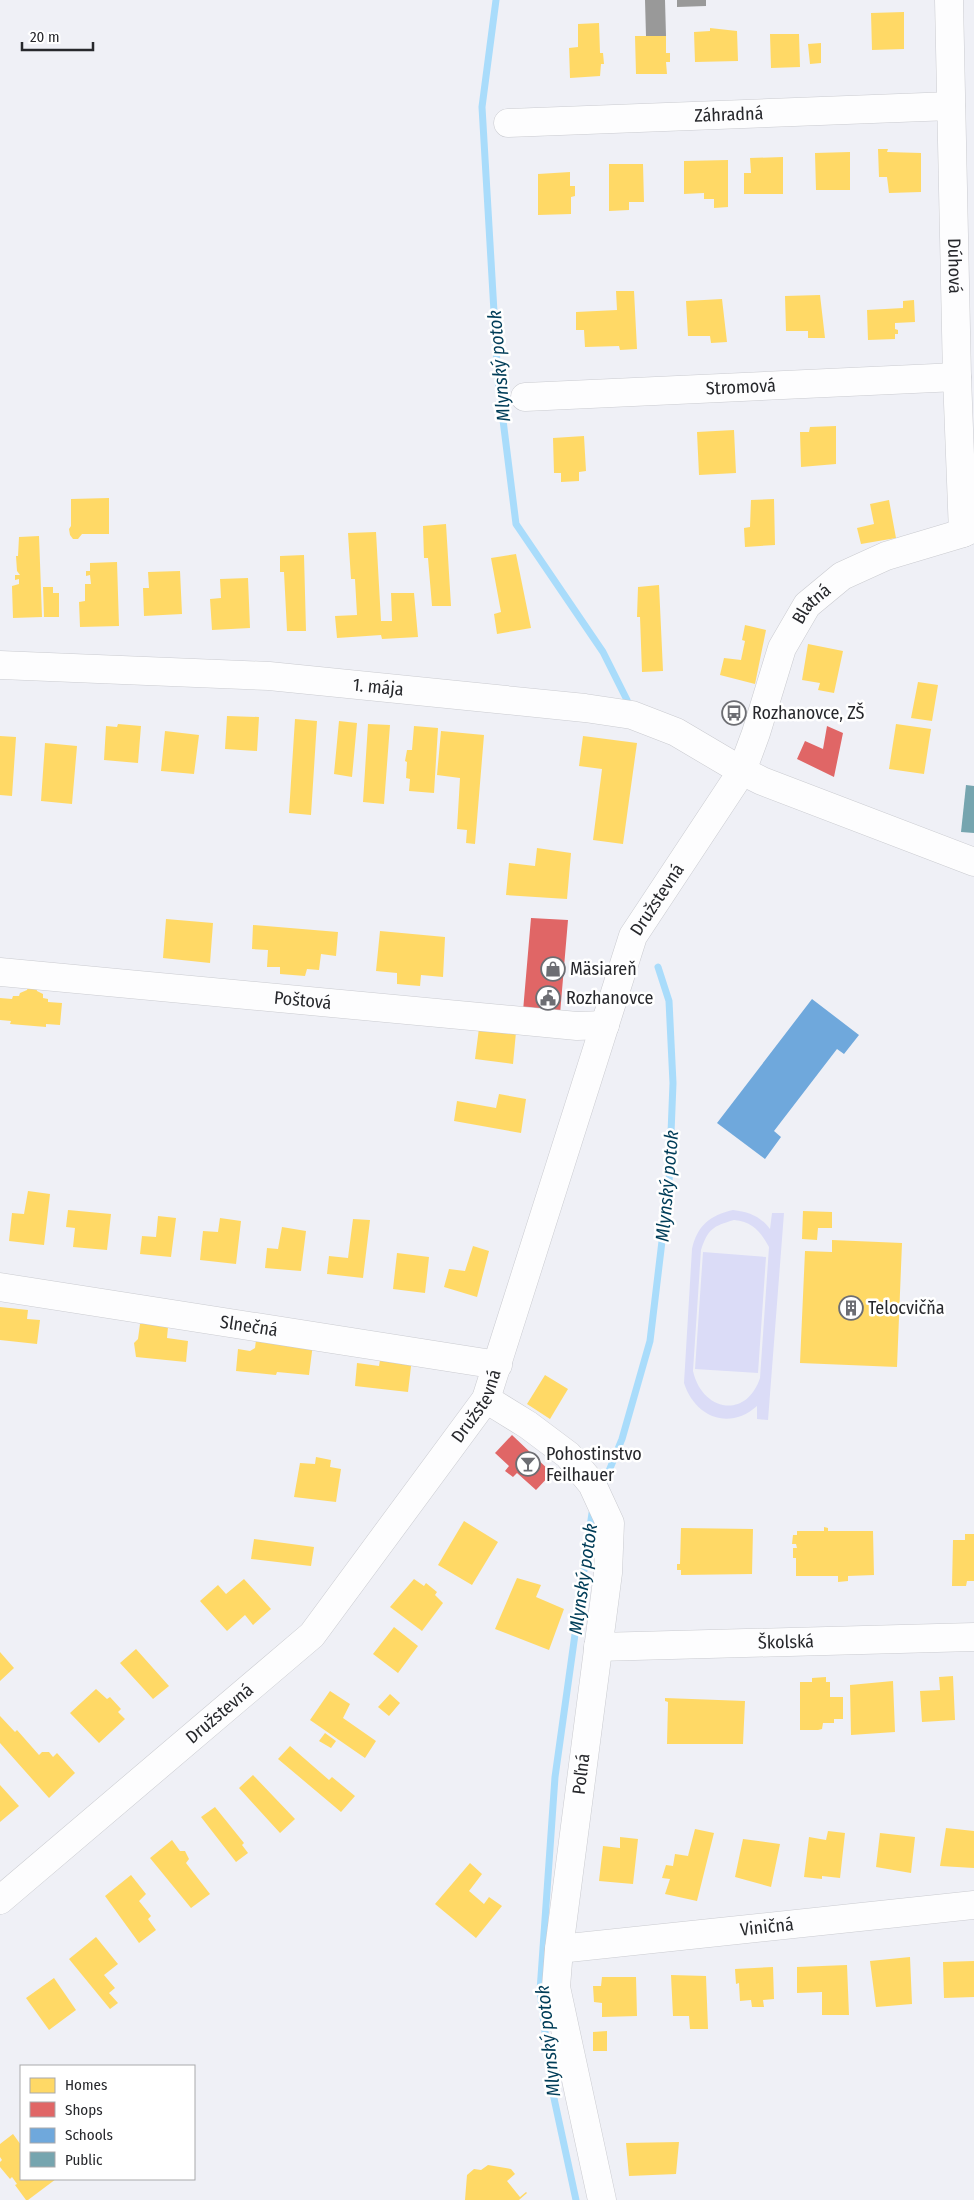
<svg xmlns="http://www.w3.org/2000/svg" width="974" height="2200" font-family="'Fira Sans Condensed',sans-serif">
  <rect width="100%" height="100%" fill="#eff0f6"/>
  <path fill="#dbdcf7" fill-rule="evenodd" d="M733,1210C749,1212 760,1216 770,1229L772,1213H784L768,1420L757,1419V1406C729,1431 695,1417 684,1383L692,1249C697,1226 710,1215 733,1210ZM734,1220C753,1222 760,1231 769,1247L760,1378C746,1420 702,1411 693,1371L701,1250C708,1229 713,1226 734,1220Z
    M703,1252L766,1257L758,1373L695,1369Z"/>
  <path fill="#ffd966" d="M904,12V49L872,50L871,13Z
    M599,23L600,53H603L604,64H601L600,76L570,78L569,48L578,47V24Z
    M710,28L737,31L738,61L695,62L694,32L710,31Z
    M770,34H799L800,67L771,68Z
    M635,36H666V53H670V62H666L667,74H636Z
    M821,43V63L810,64L808,44Z
    M878,149H888L887,152L921,153V192L889,193L887,177H879Z
    M850,152V190H816L815,153Z
    M783,157V194H744V173H751L750,158Z
    M728,160V207L714,208V199H704V193L684,194V161Z
    M609,164H643L644,202H629V210L609,211Z
    M570,172V186H575V196L571,197V214L538,215V174Z
    M616,291H634L637,349L620,350L619,346L585,347L584,330H576V312L617,310Z
    M820,295L825,338H808V331H786L785,296Z
    M722,299L727,342L711,343L710,336H688L686,301Z
    M914,300L915,322L895,323V329L898,330V334H895V339L868,340L867,310L903,308V301Z
    M836,426V464L801,467L800,432H809L810,427Z
    M734,430L736,473L699,475L697,432Z
    M584,436L586,471L579,472V481L561,482V473H554L553,438Z
    M109,498V534H82L78,539H73L70,535L69,529L71,526V499Z
    M774,499L775,545L745,547L744,528L750,527L751,500Z
    M889,500L896,538L861,544L857,528L874,524L870,504Z
    M446,524L451,606H432L428,558H424L423,526Z
    M376,532L381,621H392L391,593H414L418,637L382,639L381,635L337,638L335,616L357,615L355,579H351L348,533Z
    M39,536L42,617L13,618L12,586L19,584V579L15,580V575H20L17,571L16,556H18L19,537Z
    M516,554L531,628L497,634L494,614L501,612L491,558Z
    M304,555L306,631H287L284,572H280V556Z
    M117,562L119,626L80,627L79,602L85,601V584H91L90,575L86,576V571H90V563Z
    M180,571L182,614L144,616L143,588H149L148,572Z
    M248,578L250,628L212,630L210,599L221,598L220,579Z
    M659,585L663,671L642,672L640,617H637L638,587Z
    M43,587H53V593H59V617H44Z
    M745,625L766,630L755,684L720,675L724,658L741,660L745,641L742,640Z
    M808,644L843,651L834,693L818,690L820,683L802,680Z
    M918,682L938,685L932,721L911,718Z
    M227,716L259,717L257,751L225,749Z
    M295,719L317,721L311,815L289,813Z
    M339,721L357,723L352,777L334,774Z
    M118,724L141,726L138,763L104,760L106,726L117,727Z
    M368,724L390,725L384,804L363,802Z
    M896,724L931,729L924,774L889,769Z
    M414,726L438,728L434,793L409,791L410,779L406,778L407,762L405,761L407,750H412Z
    M165,731L199,735L194,774L161,771Z
    M441,731L484,735L475,844L466,843L467,830L457,829L460,778L437,775Z
    M0,736L16,737L12,796L0,795Z
    M583,736L637,743L623,844L593,840L602,769L579,766Z
    M45,743L77,746L72,804L41,801Z
    M537,848L571,853L567,899L506,895L509,863L535,866Z
    M166,919L213,923L210,963L163,958Z
    M253,925L338,932L336,956L321,954L319,970L307,969L305,976L280,974V967H267L268,950L252,949Z
    M380,931L445,937L443,977L421,975L420,986L408,985L397,984V973L376,971Z
    M28,987H36L37,991L43,994V998L48,999V1002L62,1003L60,1025L46,1024V1027L10,1024L11,1021L0,1020V998L12,999L13,996H19L20,993L27,990Z
    M479,1028L516,1032L513,1064L475,1059Z
    M499,1094L526,1099L521,1133L454,1121L457,1101L496,1108Z
    M28,1191L50,1194L44,1245L9,1241L12,1213L24,1214Z
    M68,1210L111,1214L107,1250L73,1247L75,1228L66,1227Z
    M803,1211L832,1212V1228H818L817,1240L802,1239Z
    M158,1216L176,1218L171,1257L140,1254L142,1236L156,1237Z
    M220,1218L241,1221L236,1264L200,1260L203,1231L218,1232Z
    M353,1219L370,1220L363,1278L327,1274L329,1256L348,1258Z
    M282,1227L306,1231L301,1271L265,1268L267,1248L278,1249Z
    M832,1240L902,1243L897,1367L800,1363L805,1251L832,1252Z
    M473,1246L489,1251L477,1297L444,1287L449,1269L465,1271Z
    M397,1253L429,1257L425,1293L393,1289Z
    M0,1307L28,1310L27,1319L40,1320L37,1344L0,1340Z
    M148,1321L161,1322V1326L168,1327L167,1338L188,1341L186,1362L136,1357L134,1343L138,1339L140,1324H148Z
    M257,1332L314,1336L309,1375L277,1372L276,1375L236,1371L238,1349L250,1351L255,1348Z
    M381,1354L412,1358L408,1392L355,1386L357,1363L379,1366Z
    M545,1375L568,1389L550,1419L527,1404Z
    M316,1457L331,1460L330,1467L341,1469L336,1502L294,1497L300,1463L315,1464Z
    M464,1521L498,1542L472,1585L438,1565Z
    M824,1527L828,1528V1531H873L874,1575L848,1576V1581L838,1582V1576H796V1558H793V1548H797L796,1544H792L793,1535H797V1531H824Z
    M681,1528L753,1529L752,1574L681,1575V1570H677V1564H680Z
    M965,1534H974V1581H967L966,1586H952L953,1540H965Z
    M254,1539L314,1547L311,1566L251,1559Z
    M517,1578L541,1585L536,1597L564,1609L549,1650L495,1629Z
    M244,1579L271,1609L253,1625L245,1615L227,1631L200,1601L218,1585L226,1594Z
    M414,1579L424,1586L426,1583L437,1592L435,1595L443,1603L422,1631L390,1607Z
    M394,1627L418,1646L398,1673L373,1654Z
    M136,1649L169,1686L153,1699L120,1663Z
    M0,1652L14,1668L0,1681Z
    M953,1676L955,1720L922,1722L920,1691L940,1690L939,1677Z
    M826,1677V1682H830V1697H843V1719H834V1723H823L822,1729L818,1730H800V1682H812V1678Z
    M893,1681L895,1732L851,1735L850,1685Z
    M96,1689L107,1699L110,1697L121,1709L118,1712L125,1719L99,1743L70,1713Z
    M330,1691L350,1704L343,1718L376,1741L365,1758L310,1720Z
    M390,1694L400,1703L389,1716L378,1707Z
    M665,1698L745,1701L743,1744H667L668,1702L665,1701Z
    M0,1716L15,1732L17,1730L39,1755L42,1752H49L53,1757L57,1753L75,1773L49,1798L0,1743Z
    M325,1733L336,1741L331,1748L319,1741Z
    M290,1746L329,1780L332,1777L355,1796L341,1812L278,1759Z
    M253,1775L295,1819L280,1833L239,1788Z
    M0,1785L19,1806L0,1822Z
    M215,1807L244,1843L242,1845L248,1853L236,1862L201,1817Z
    M946,1828L974,1831V1868L940,1866Z
    M695,1829L714,1833L697,1901L665,1894L670,1879L662,1878L666,1865L673,1866L675,1854L688,1856Z
    M828,1831L845,1833L840,1878L822,1876V1879L804,1877L809,1837L826,1840Z
    M880,1833L915,1837L911,1873L876,1867Z
    M620,1837L638,1839L633,1884L599,1881L603,1846L620,1848Z
    M743,1839L780,1844L771,1887L735,1877Z
    M172,1840L180,1851H185L189,1859L186,1863L210,1894L191,1908L150,1858Z
    M470,1863L482,1874L469,1891L484,1904L489,1897L502,1906L476,1938L435,1904Z
    M131,1875L146,1894L139,1901L151,1916L148,1919L156,1930L139,1943L105,1896Z
    M96,1937L118,1964L104,1975L115,1988L109,1993L118,2003L110,2009L69,1959Z
    M910,1957L912,2004L876,2007L870,1961Z
    M974,1961V1997L944,1998L943,1962Z
    M847,1965L849,2015H822V1992L797,1993V1967Z
    M773,1967L774,1999L763,2000L764,2007H752L751,2000L740,2001L739,1983L736,1984L735,1969Z
    M671,1975L706,1976L708,2029H690L689,2016H673Z
    M602,1977H636L637,2016L602,2017V2003L594,2002L593,1986H601Z
    M54,1978L76,2010L49,2030L26,1998Z
    M607,2031V2051H593V2032Z
    M13,2134L21,2145V2179H56L28,2200H26L15,2185L17,2184L12,2177L10,2179L0,2167V2162L2,2160L0,2157V2144Z
    M679,2142L676,2174L629,2176L626,2143Z
    M488,2165L511,2169L515,2174L507,2181L520,2197L526,2192L527,2193L519,2200H465L467,2175L474,2169L481,2170Z"/>
  <path fill="#e06666" d="M827,726L843,733L834,777L797,759L805,741L823,749Z
    M531,918L568,920L560,1014L523,1011Z
    M512,1435L552,1473L536,1490L517,1473L513,1477L505,1471L509,1466L495,1453Z"/>
  <path fill="#6fa8dc" d="M812,999L859,1035L844,1054L837,1049L774,1131L781,1137L765,1159L717,1123Z"/>
  <path fill="#76a5af" d="M966,785L974,786V833L961,832Z"/>
  <path fill="#999" d="M645,0H665L666,36H646Z
    M677,0H706V6L677,7Z"/>
  <g fill="none" stroke-linecap="round" stroke-linejoin="round">
    <path stroke="#a9dcfb" stroke-width="7" d="M496,0L482,107L498,380L516,524L603,652L627,700
      M602,1488L622,1439L650,1341L669,1183L673,1083L669,1001L658,967
      M576,2200L552,2089L540,1991L555,1777L592,1513L594,1507"/>
    <g stroke="#cacbd0" stroke-width="29">
      <g id="minor">
        <path id="s1" d="M949,0L957,377L963,533"/>
        <path id="s2" d="M508,123L951,106"/>
        <path id="s3" d="M525,397L957,377"/>
        <path id="s4" d="M0,665L269,676L585,708L632,715L676,732L742,771L762,781L974,862"/>
        <path id="s5" d="M0,972L577,1026L605,1025"/>
        <path id="s6" d="M0,1287L498,1365"/>
        <path d="M486,1399L528,1425L568,1455L592,1484L610,1523L608,1573L559,1949L556,1987L602,2200"/>
        <path id="s7" d="M598,1647L974,1637"/>
        <path id="s8" d="M0,1900L312,1635L486,1399L633,936L742,771L756,733L782,648L807,605L842,576L886,556L963,533L974,528"/>
        <path id="s9" d="M559,1949L974,1905"/>
      </g>
    </g>
    <use href="#minor" stroke="#fdfdfe" stroke-width="28"/>
  </g>
  <defs>
    <g id="bus-ring" transform="scale(1.25)"><circle r="9.5" fill="#fff" stroke="#6d6e73" stroke-width="1.5"/><path d="M-5-6H5V4H4V6H2V4H-2V6H-4V4H-5ZM-3.5-4V0h7V-4ZM-3.5 1.2v1.5H-2V1.2ZM2 1.2v1.5H3.5V1.2Z" fill="#6d6e73"/></g>
    <g id="shop-ring" transform="scale(1.25)"><circle r="9.5" fill="#fff" stroke="#6d6e73" stroke-width="1.5"/><path d="M-5-2.5h2.3a2.7 3.5 0 0 1 5.4 0H5L5.5 6h-11ZM-1.5-2.5h3a1.5 2.3 0 0 0-3 0Z" fill="#6d6e73"/></g>
    <g id="civic-ring" transform="scale(1.25)"><circle r="9.5" fill="#fff" stroke="#6d6e73" stroke-width="1.5"/><path d="M-.6-6.5H3V-4.5H.6V-3L4-1V1h2V6H-6V1h2V-1L-.6-3ZM-1.2 2.5V6h2.4V2.5Z" fill="#6d6e73"/></g>
    <g id="building-ring" transform="scale(1.25)"><circle r="9.5" fill="#fff" stroke="#6d6e73" stroke-width="1.5"/><path d="M-4-6H4V6H1V3H-1V6H-4ZM-2.5-4.3h1.7v1.8h-1.7ZM.8-4.3h1.7v1.8H.8ZM-2.5-1h1.7V.8h-1.7ZM.8-1h1.7V.8H.8Z" fill="#6d6e73"/></g>
    <g id="bar-ring" transform="scale(1.25)"><circle r="9.5" fill="#fff" stroke="#6d6e73" stroke-width="1.5"/><path d="M-6-5H6L.8 .8V4.5H3.5V6h-7V4.5H-.8V.8Z" fill="#6d6e73"/></g>
  </defs>
  <g fill-rule="evenodd">
    <use href="#bus-ring" x="734" y="713"/>
    <use href="#shop-ring" x="553" y="969"/>
    <use href="#civic-ring" x="548" y="998"/>
    <use href="#building-ring" x="851" y="1308"/>
    <use href="#bar-ring" x="528" y="1464"/>
  </g>
  <g text-anchor="middle" dominant-baseline="central" stroke-width="5" stroke-linejoin="round" paint-order="stroke">
    <g font-size="18" fill="#27282c" stroke="#fff">
      <text stroke="none"><textPath href="#s2" startOffset="221">Záhradná</textPath></text>
      <text stroke="none"><textPath href="#s1" startOffset="266">Dúhová</textPath></text>
      <text stroke="none"><textPath href="#s3" startOffset="216">Stromová</textPath></text>
      <text stroke="none"><textPath href="#s8" startOffset="1569">Blatná</textPath></text>
      <text stroke="none"><textPath href="#s4" startOffset="379">1. mája</textPath></text>
      <text stroke="none"><textPath href="#s8" startOffset="1232">Družstevná</textPath></text>
      <text stroke="none"><textPath href="#s5" startOffset="304">Poštová</textPath></text>
      <text stroke="none"><textPath href="#s6" startOffset="252">Slnečná</textPath></text>
      <text stroke="none"><textPath href="#s8" startOffset="692">Družstevná</textPath></text>
      <text stroke="none"><textPath href="#s7" startOffset="188">Školská</textPath></text>
      <text stroke="none"><textPath href="#s8" startOffset="288">Družstevná</textPath></text>
      <text transform="translate(581 1774) rotate(-83)">Poľná</text>
      <text stroke="none"><textPath href="#s9" startOffset="209">Viničná</textPath></text>
    </g>
    <g font-size="18" fill="#27282c" stroke="#fff" text-anchor="start">
      <text x="752" y="713">Rozhanovce, ZŠ</text>
      <text x="570" y="969">Mäsiareň</text>
      <text x="566" y="998">Rozhanovce</text>
      <text x="868" y="1308">Telocvičňa</text>
      <text x="546" y="1454">Pohostinstvo<tspan x="546" dy="21">Feilhauer</tspan></text>
    </g>
    <g font-size="19" font-style="italic" fill="#003d58" stroke="#fff">
      <text transform="translate(499 366) rotate(-95)">Mlynský potok</text>
      <text transform="translate(667 1186) rotate(-85)">Mlynský potok</text>
      <text transform="translate(583 1579) rotate(-82)">Mlynský potok</text>
      <text transform="translate(548 2041) rotate(-96)">Mlynský potok</text>
    </g>
  </g>
  <rect x="20" y="2065" width="175" height="115" fill="#ffffff" stroke="#a9a9ab"/>
  <rect x="30" y="2078" width="25" height="15" fill="#ffd966" stroke="#a9a9ab"/>
  <text x="65" y="2090" font-size="15" fill="#27282c">Homes</text>
  <rect x="30" y="2102" width="25" height="15" fill="#e06666" stroke="#a9a9ab"/>
  <text x="65" y="2115" font-size="15" fill="#27282c">Shops</text>
  <rect x="30" y="2128" width="25" height="15" fill="#6fa8dc" stroke="#a9a9ab"/>
  <text x="65" y="2140" font-size="15" fill="#27282c">Schools</text>
  <rect x="30" y="2152" width="25" height="15" fill="#76a5af" stroke="#a9a9ab"/>
  <text x="65" y="2165" font-size="15" fill="#27282c">Public</text>
  <path d="M22 42v8h71v-8" fill="none" stroke="#27282c" stroke-width="2.5"/>
  <text x="30" y="42" font-size="15" fill="#27282c" stroke="#ffffff" stroke-width="4" paint-order="stroke">20 m</text>
</svg>
